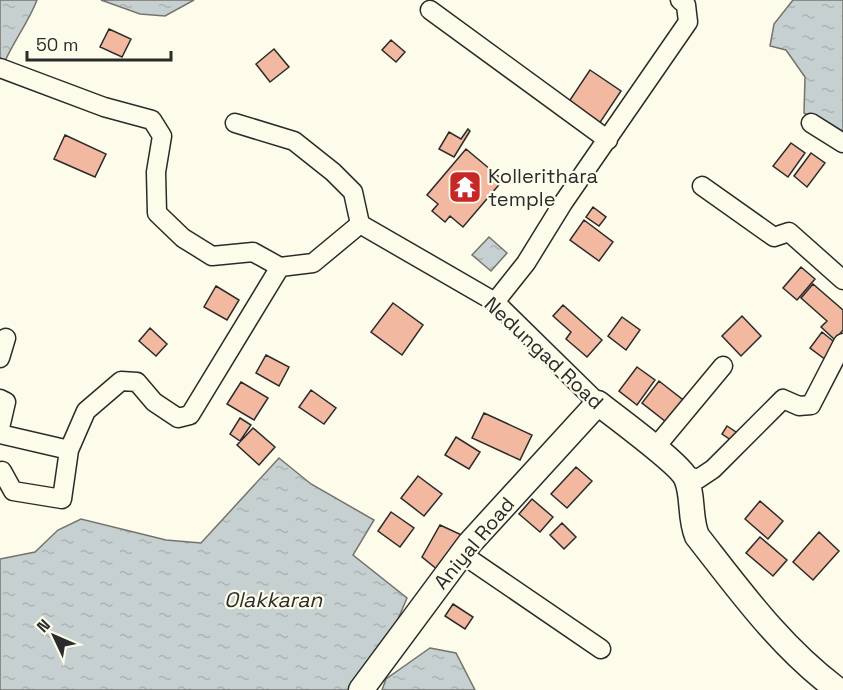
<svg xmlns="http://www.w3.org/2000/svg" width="843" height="690" font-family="'Space Grotesk',sans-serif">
  <defs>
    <pattern id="water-ripples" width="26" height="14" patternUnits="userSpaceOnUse" patternTransform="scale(1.5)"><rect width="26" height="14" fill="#c7d0d0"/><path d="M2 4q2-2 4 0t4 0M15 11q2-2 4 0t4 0" fill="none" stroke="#abb3b3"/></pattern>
  </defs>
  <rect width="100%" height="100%" fill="#fdfbea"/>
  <path fill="url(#water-ripples)" stroke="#74746e" stroke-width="1.5" d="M0,0H37C27,26 9,47 0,73Z
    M101,0H194L165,16L140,14Z
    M793,0H843V136L804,113L805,77L786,50L770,46L774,24Z
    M489,237L507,253L491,271L472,255Z
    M279,458L311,484L374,520L353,555L407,598L387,645L357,690H0V559L35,552L58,530L81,519L166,540L201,543Z
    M430,648L456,653L475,690H382L386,679Z"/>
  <path fill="#f2b8a0" stroke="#2b2b2b" stroke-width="1.5" d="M109,29L131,39L122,57L100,47Z
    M391,40L405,52L396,62L382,50Z
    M274,49L289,67L270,82L256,64Z
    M590,70L621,91L599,124L568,103Z
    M468,129L470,131L454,157L439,149L449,132L461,139Z
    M65,135L106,154L95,177L54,159Z
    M791,143L805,153L788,177L773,166Z
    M466,149L503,180L463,227L450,216L445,222L432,211L438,204L427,195Z
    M811,153L825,163L807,187L794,176Z
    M593,207L606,217L599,226L586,217Z
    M584,220L613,242L599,261L570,240Z
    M801,267L815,279L797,300L783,288Z
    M813,284L843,310V330L835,340L821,327L827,321L801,298Z
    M216,286L239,300L227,320L204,307Z
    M393,303L423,325L402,355L371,332Z
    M563,305L602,340L587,357L566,339L571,332L553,316Z
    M742,316L761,336L741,356L722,336Z
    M622,317L640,330L626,350L608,336Z
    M150,328L167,344L156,356L139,341Z
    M822,332L838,345L826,360L810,348Z
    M266,355L289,367L279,386L256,373Z
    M637,367L655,380L637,405L619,391Z
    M659,381L687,403L670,425L642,403Z
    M241,382L268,398L254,420L227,404Z
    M311,390L336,408L324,424L299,407Z
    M484,413L532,435L520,460L472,438Z
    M240,418L251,425L240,441L230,434Z
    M727,426L739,434L734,442L722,434Z
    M253,428L275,447L259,465L237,445Z
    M456,437L480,452L469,469L445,455Z
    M576,467L592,481L567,508L551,494Z
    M418,476L442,494L424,516L401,498Z
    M532,499L553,517L540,532L519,514Z
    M760,501L783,521L768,539L745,519Z
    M391,512L414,528L400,547L378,531Z
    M562,523L576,537L564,549L550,535Z
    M440,525L466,537L438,570L422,557Z
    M819,532L839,551L813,580L793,562Z
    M760,537L787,560L773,576L746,553Z
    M453,604L473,617L465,629L445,616Z"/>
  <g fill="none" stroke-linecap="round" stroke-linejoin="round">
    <g stroke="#2b2b2b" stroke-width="21">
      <path id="minor" d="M430,10L608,140
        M0,68L104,107L152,120L162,136L156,172L157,213L183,238L212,256L253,252L280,267L313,263L360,224L495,302L598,403
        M235,123L294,141L333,172L353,192L360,224
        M811,123L843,143
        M702,186L774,237L789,232L843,280
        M495,302L526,263L563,203L688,22L686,5L680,0
        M0,358L6,338
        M0,399L6,402L0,428
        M0,434L69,450
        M654,449L723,366
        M2,471L13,491L62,499L69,450L86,411L121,381L137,382L154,402L178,418L190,415L280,267
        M684,475L698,479L713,469L783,399L799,406L811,405L843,343
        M462,554L601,649"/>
    </g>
    <g stroke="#2b2b2b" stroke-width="27">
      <path id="secondary" d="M361,690L470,543L598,403C614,416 679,463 686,478C694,496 689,517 697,536C740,591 781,648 838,690"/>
    </g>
    <use href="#minor" stroke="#fdfbea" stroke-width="18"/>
    <use href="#secondary" stroke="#fdfbea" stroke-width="24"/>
  </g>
  <defs>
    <g id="temple-square" transform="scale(1.725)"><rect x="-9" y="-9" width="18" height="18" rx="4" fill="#c62828" stroke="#fdfbea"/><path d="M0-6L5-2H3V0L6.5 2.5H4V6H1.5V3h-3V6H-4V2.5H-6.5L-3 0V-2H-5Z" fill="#fff"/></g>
  </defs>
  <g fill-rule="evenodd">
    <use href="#temple-square" x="465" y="187"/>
  </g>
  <g text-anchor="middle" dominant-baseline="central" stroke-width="4.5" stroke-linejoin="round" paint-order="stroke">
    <g font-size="20" fill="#2b2b2b" stroke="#fdfbea" text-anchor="start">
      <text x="488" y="176">Kollerithara<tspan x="488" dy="23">temple</tspan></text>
    </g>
    <g font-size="20" fill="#2b2b2b" stroke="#fdfbea">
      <text transform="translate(544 353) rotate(43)">Nedungad Road</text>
      <text transform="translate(474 543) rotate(-50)">Aniyal Road</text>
    </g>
    <g font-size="21" font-style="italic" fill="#2b2b2b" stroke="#fdfbea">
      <text x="273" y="599">Olakkaran</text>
    </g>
  </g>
  <g transform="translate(54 636) rotate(314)" stroke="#fdfbea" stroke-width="4.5" paint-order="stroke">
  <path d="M0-4.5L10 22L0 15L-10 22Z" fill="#2b2b2b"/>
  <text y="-9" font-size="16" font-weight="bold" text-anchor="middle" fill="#2b2b2b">N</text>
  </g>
  <path d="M27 51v9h144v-9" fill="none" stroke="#2b2b2b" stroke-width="3"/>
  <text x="36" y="51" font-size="18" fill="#2b2b2b" stroke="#fdfbea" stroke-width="4.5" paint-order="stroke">50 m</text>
</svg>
